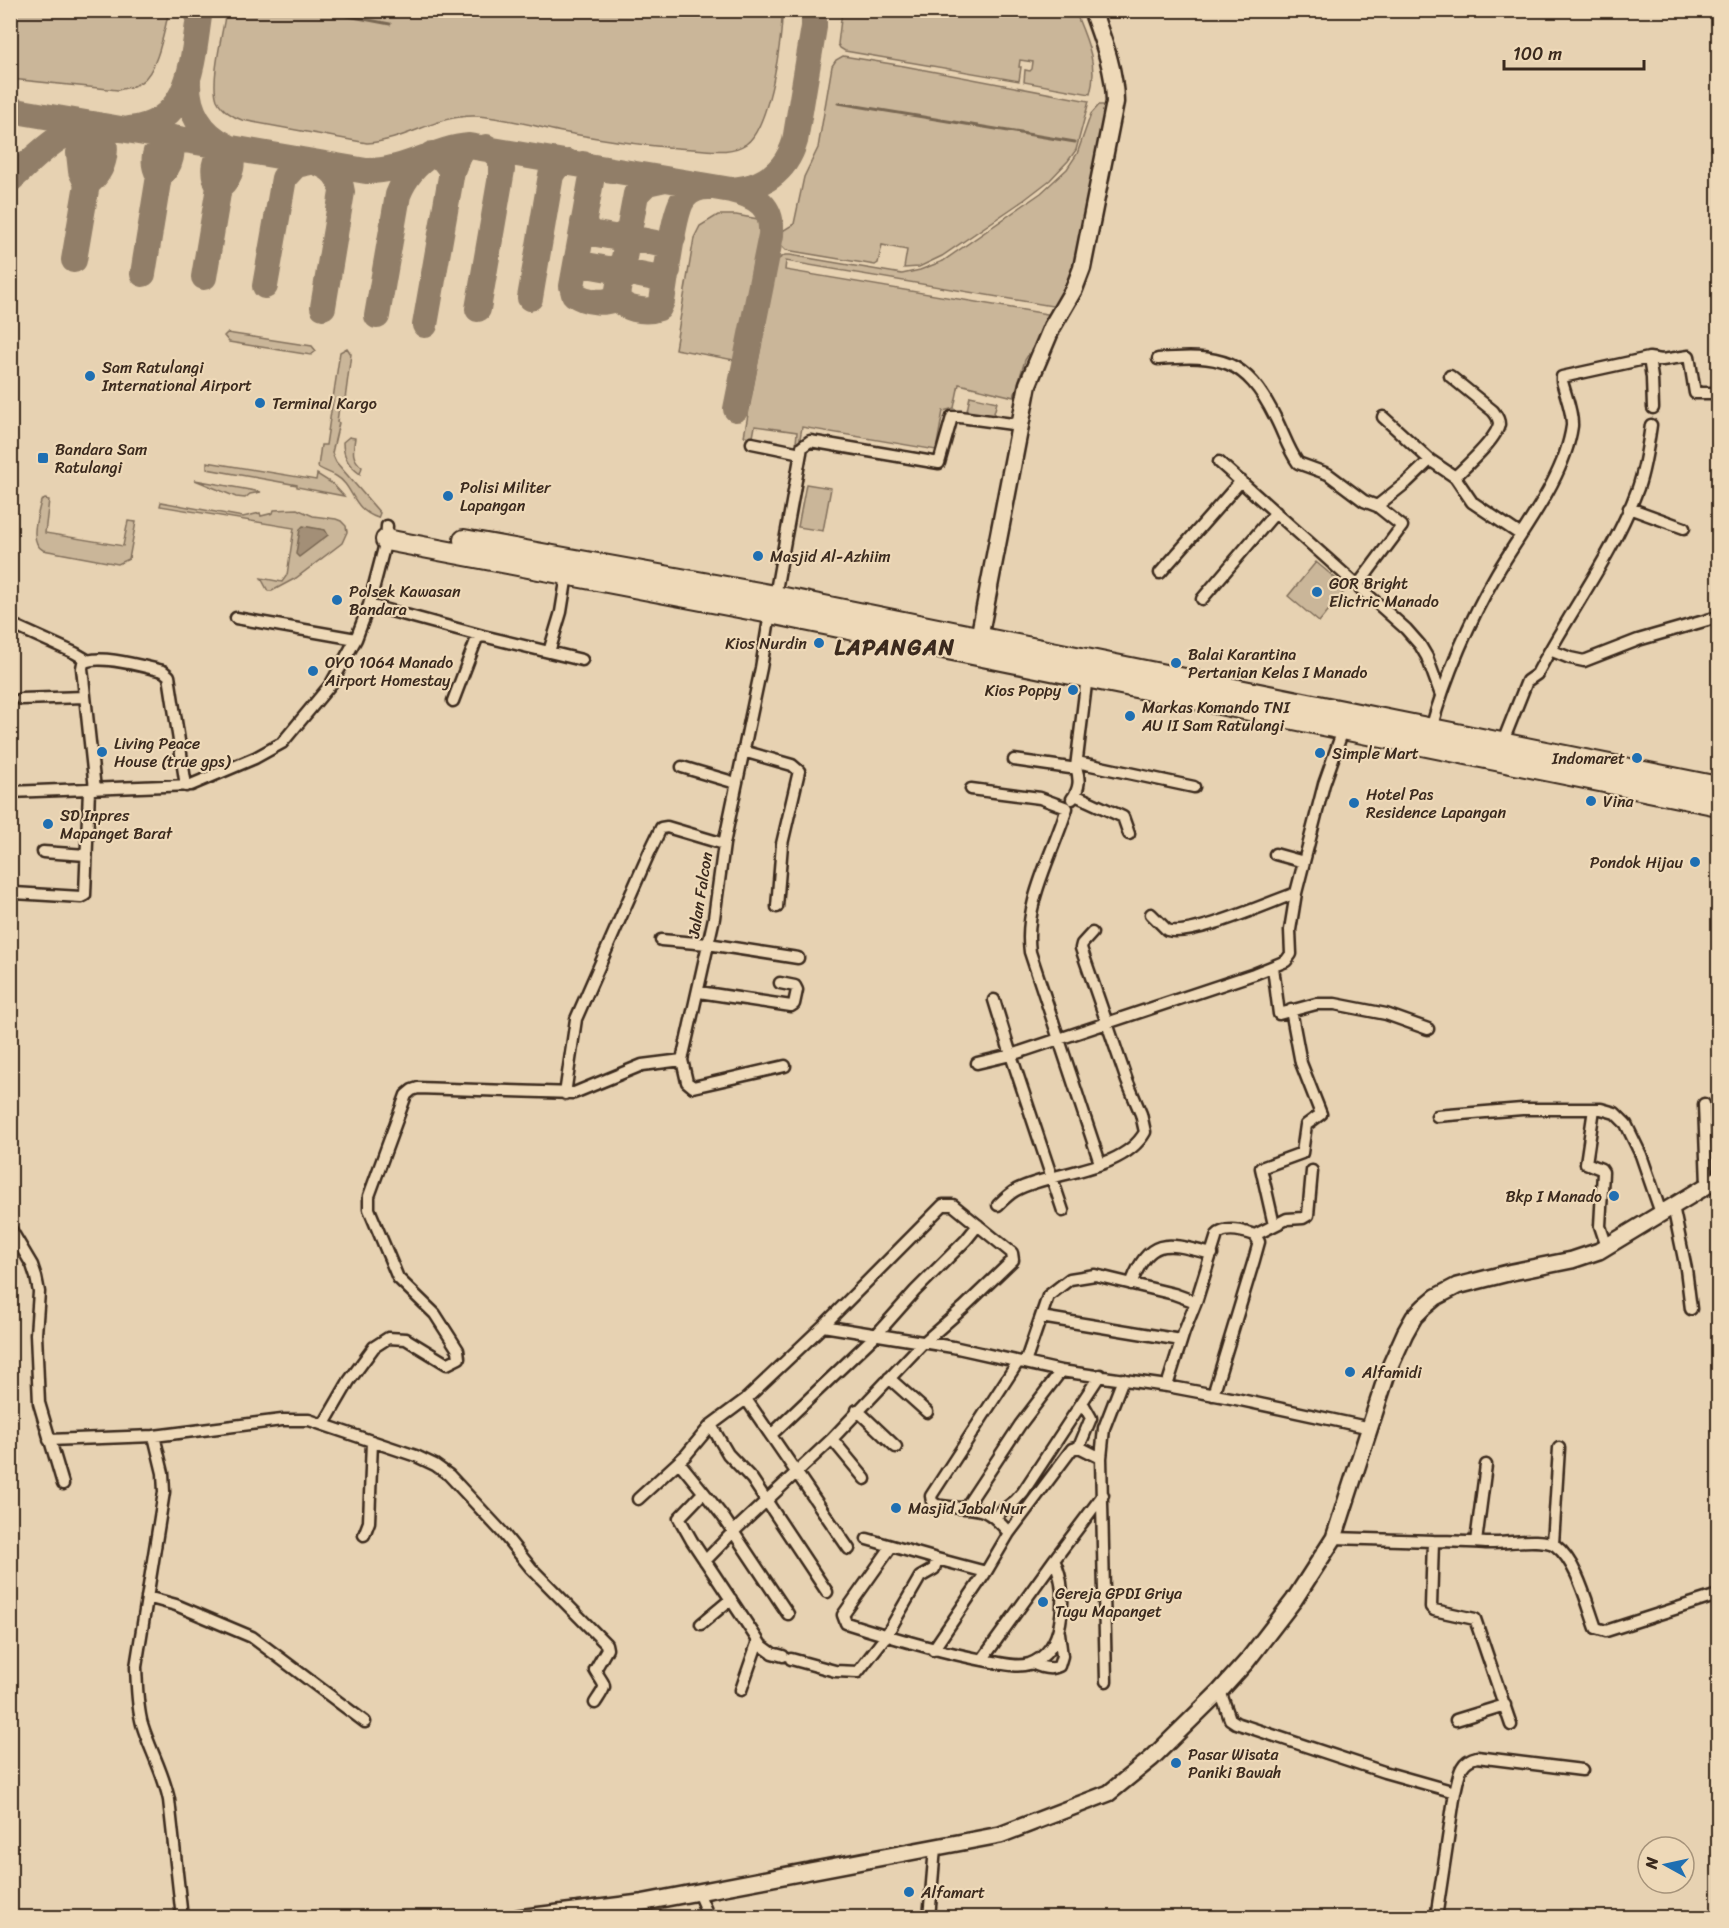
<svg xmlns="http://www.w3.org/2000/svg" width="1729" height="1928" font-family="Sriracha,sans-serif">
  <rect width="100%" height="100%" fill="#e7d2b2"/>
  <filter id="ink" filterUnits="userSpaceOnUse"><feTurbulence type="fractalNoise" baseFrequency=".0167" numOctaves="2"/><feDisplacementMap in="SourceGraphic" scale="12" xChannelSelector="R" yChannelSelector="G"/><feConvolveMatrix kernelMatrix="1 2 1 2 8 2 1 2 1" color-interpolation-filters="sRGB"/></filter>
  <g filter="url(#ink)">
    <path fill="#cab699" stroke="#82705c" stroke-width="1.5" d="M11,10H169V11C164,30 158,71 141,82C135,87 126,88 118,90L11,79Z
      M226,11L782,10C783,39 769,128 746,144C731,154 711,150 693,149C649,147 606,140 562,132C535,126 505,118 477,116C437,114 406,141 367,143L242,120C233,117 222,110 217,100C210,82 223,31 226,11Z
      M842,11H1075C1086,38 1099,64 1090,94L1024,82L1025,70L1030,71L1032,69L1033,62L1020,60L1019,67H1021L1019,81L845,51L840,48L838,44Z
      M843,56L904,66L1089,101L1076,150L1068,161L1050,180L1024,200L942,256L919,267L904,268L907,250L882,245L878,263L875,265L786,250L780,244L779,237L784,230L794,224L804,177L818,148L832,66L836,60Z
      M1099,105H1103L1107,108L1077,267L1058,307L786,261L785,270L1053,315L1025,360L1014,397L959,384L954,408L943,411L936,450L802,427L799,444L796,443L797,432L755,426L753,437L744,436L777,260L785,255H790L902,274L920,270L943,261L1041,193L1067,169L1077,154L1091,114Z
      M718,215H736L758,219L761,227L738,357L734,360L675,349L694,238L700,226Z
      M227,333L312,346L316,351L311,355L229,342L224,336Z
      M347,348L351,354L344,407H339L337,422L339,423L332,453L336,462L380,513L378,518C351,509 354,486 336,476C331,473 324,471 318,467L321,445H326L340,352Z
      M970,396L997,402L993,417L967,411Z
      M349,437L355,438C353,451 351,458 362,467L360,474C349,466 343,457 343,442Z
      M207,462L316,480L317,474L333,484L344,496L297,487V485L207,469Z
      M195,480L261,492L250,494L245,498L236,497Z
      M806,484L831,488L823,531L798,527Z
      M45,499L49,500L45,533L123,546L128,521L136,522L129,559L118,564L43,550C28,542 38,515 41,501Z
      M161,502L243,517L260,513L261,516L273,513L274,510L297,509L313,516L336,519L341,521L346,526L347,532L342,543L296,578L272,591H268L261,578L282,582L287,575L294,528L160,506Z
      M1316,562L1347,588L1319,622L1288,596Z"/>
    <path fill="#a38f77" stroke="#796753" stroke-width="1.5" d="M303,526L325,530L328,535L299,557L296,554L300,529Z"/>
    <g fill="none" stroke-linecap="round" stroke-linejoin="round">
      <path stroke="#796753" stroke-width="3" d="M316,10L390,24
        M838,103L1075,142"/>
      <path stroke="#917e68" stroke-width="26" d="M188,81C187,110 201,134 227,146
        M10,110L366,171C403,172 433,149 469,146L731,190C757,196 773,206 771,235L736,409
        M130,129C193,122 192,59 200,10
        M318,163C332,168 340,177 342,192L323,307
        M583,164L590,170L592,176L572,286L574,294C585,302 609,306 617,295L636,194L647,183L665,179
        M10,180C35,158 59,130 93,124
        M731,190C762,188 786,172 795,141L814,27V10
        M583,223L591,233L619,238L628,231L631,238L665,245L673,238
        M578,254L580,261L586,265L614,270L622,263L625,269L630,273L655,278L662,276L668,270
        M74,260L87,184L81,171L79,153L84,140L98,125C110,145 106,169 87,184
        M143,274L159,176C151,162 154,147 166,137C176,150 171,166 159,176
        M204,277L219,187C211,172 213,158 226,147C236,161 232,176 219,187
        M265,286L284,178L296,165L310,162
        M617,295C621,310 646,313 659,308L662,301C666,280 673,211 684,198C690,190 699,187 709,187
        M530,298L551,175L557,166L568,162
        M478,309L502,170C502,158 496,152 486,147
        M377,316L398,195C405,177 416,164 432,154L443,159L452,171
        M425,325L452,171L458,156"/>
      <g stroke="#3b2a1e" stroke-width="15">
        <path id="street" d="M1649,358L1662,360L1689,356L1695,393H1718
          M1158,359C1219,354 1246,358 1275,417C1283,432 1288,449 1298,463L1328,474L1364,501L1377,506L1407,482L1430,460
          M1450,376L1493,411C1496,415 1499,418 1499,424C1497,439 1466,466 1455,477
          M1383,417L1430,460L1455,477L1472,502L1521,535
          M752,443L801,453
          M1219,462L1406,629L1420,645L1427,657L1441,695
          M1629,508L1684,528
          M1160,573L1241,481
          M1358,585L1402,526L1377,506
          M775,596L802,447L810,441L939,463L952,417H960L1020,425
          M1202,599L1276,512
          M369,605L483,636
          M770,613L761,668L724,844L714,918L682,1060L687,1082L693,1087L785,1066
          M236,618L356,639
          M13,625L75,653L87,660
          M1550,650L1570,658L1584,661L1638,640L1718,617
          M549,652L582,660
          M21,699L85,697
          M453,701L477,638L483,636L549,652L561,612L567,575
          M1431,729C1445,678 1470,619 1497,573C1523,529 1565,477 1572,426C1573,412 1565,394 1562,381V377L1649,358L1652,378L1653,408
          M1502,744L1527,681L1537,674C1569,612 1614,554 1638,488C1645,468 1648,446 1651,425
          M743,751L792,765L799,771L782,844L777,907
          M1014,760L1070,768L1076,767L1087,676
          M1077,762L1194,787
          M682,767L736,783
          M95,789L82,668L83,663C98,653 145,667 163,671L169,676L186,786
          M971,789L1040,798L1067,808C1053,854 1023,903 1030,952L1100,1163
          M10,792L191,785L255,758L282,743L331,684L356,639L369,605L386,540L387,526
          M1075,795L1123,817L1129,834
          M1072,799C1080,788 1080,779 1076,767
          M43,852L86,855
          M1275,854L1304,862
          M14,893L81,897L85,895L89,789
          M1151,914L1167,930C1191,938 1270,902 1296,893
          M661,940L708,944L798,958
          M1273,967L1279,1014L1316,1004H1335L1386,1014L1428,1029
          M699,992L791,1006L794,1004L797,990L795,986L780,983
          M994,1000L1011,1055L1254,974L1286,961L1291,954L1290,930L1296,893L1324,784L1343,730
          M977,1063L1011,1055L1063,1211
          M565,1094L576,1019L649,853L661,828L667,827L724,844
          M1704,1104L1707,1185
          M1594,1109L1586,1163L1601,1169L1603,1172L1600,1226L1607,1247
          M1437,1116L1522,1109H1601L1615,1113L1626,1124L1641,1155L1661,1213
          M998,1205C1003,1200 1009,1194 1016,1190C1052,1171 1123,1172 1145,1132L1141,1114L1127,1081L1081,948L1082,944L1092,933
          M1673,1206L1686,1269L1691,1309
          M1274,1225L1261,1168L1302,1153L1306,1125L1321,1114L1301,1063L1291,1010
          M10,1228L32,1265L36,1277L39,1292L36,1334L39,1403L63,1484
          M1255,1235L1287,1219L1303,1218L1308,1215L1312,1171
          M1131,1284C1150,1235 1168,1243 1212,1254
          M1196,1302L1217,1235C1226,1226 1243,1231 1255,1235L1259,1242L1254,1260L1213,1395
          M1041,1317L1181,1340
          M823,1326L953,1347L1061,1371L1167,1386L1236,1399L1371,1428
          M1025,1363L1048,1296L1070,1279L1095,1275L1174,1294L1196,1302L1184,1332L1167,1386
          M889,1378L927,1412
          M746,1399L849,1549
          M857,1410L896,1447
          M324,1424L349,1381L374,1347L388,1338L406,1339L447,1364L459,1358L458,1350L435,1314L398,1278L369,1209V1196L406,1095L412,1090L418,1088L574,1093L642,1065L682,1060
          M711,1425L728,1454L752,1479L827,1592
          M771,1435L876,1335L915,1291L966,1240L978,1225
          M832,1439L865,1479
          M49,1440L154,1436
          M1079,1447L1091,1418L1082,1402
          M679,1462L705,1494
          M638,1499L686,1455L711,1425L746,1399L823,1326L943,1205H953L1012,1253L1013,1260L963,1308L921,1345L832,1439L733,1532L705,1561
          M966,1507L1020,1425L1061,1371
          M994,1517L1015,1501L1023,1492L1100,1375
          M1009,1533C979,1498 975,1513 937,1505L932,1502L931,1496L1018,1362
          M364,1535L369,1522L372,1441
          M1334,1538L1433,1541L1431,1607L1434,1610L1475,1619L1511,1725
          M867,1539L937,1559
          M1433,1541C1452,1541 1469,1542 1488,1543C1504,1544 1544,1536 1556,1546C1577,1562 1587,1604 1596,1628L1606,1631L1718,1595
          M1476,1542L1486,1465
          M1553,1544L1559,1448
          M891,1547L843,1615L846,1623C893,1638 939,1652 988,1661C1001,1663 1016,1668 1029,1664C1047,1658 1057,1641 1060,1623C1064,1602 1063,1578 1054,1560
          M147,1597L176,1605L252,1637L365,1722
          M701,1624L731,1599
          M933,1650L986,1572L1009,1533L1072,1449L1079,1447L1101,1458
          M783,1656L772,1653L761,1645L692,1541L679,1518L701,1495H706L724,1518L788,1614
          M791,1659L835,1671L858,1672L886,1636L920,1577L934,1569L937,1559L986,1572
          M982,1660L1054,1560L1103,1495
          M1032,1663C1040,1667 1050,1671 1059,1666L1062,1656L1059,1633
          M1106,1681L1101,1458L1104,1428L1123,1379
          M741,1690L758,1641
          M1220,1691L1230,1719L1236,1723L1384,1772L1455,1792C1459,1776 1459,1761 1477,1757L1582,1770
          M1456,1720L1505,1705
          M698,1892L709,1918
          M182,1918L169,1800C164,1774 150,1750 142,1724C137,1706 137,1686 136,1667L164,1492L163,1473L154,1436L282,1420H309L416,1456L435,1465L449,1475L502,1532L531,1568L606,1644L607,1649L595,1670C606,1689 608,1683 595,1703
          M929,1918L935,1848
          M1436,1918L1455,1792"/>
      </g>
      <g stroke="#3b2a1e" stroke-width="20">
        <path id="secondary" d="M518,1918L640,1903L1000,1835L1109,1793L1152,1758L1220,1691L1247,1661L1294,1600L1334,1538L1388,1371L1405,1333L1414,1317L1424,1307L1436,1297L1457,1286L1512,1272L1572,1260L1599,1251L1718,1179"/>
      </g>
      <g stroke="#3b2a1e" stroke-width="21">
        <path id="primary" d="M977,649L1028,384L1052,327L1074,289L1082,268L1115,102C1115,71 1103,40 1092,10"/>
      </g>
      <g stroke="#3b2a1e" stroke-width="24">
        <path id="highway" d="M386,540L770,613L1718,805
          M464,540L775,596L1718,787"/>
      </g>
      <use href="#street" stroke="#eed9b8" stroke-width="10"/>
      <use href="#secondary" stroke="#eed9b8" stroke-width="15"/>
      <use href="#primary" stroke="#eed9b8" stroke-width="16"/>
      <use href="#highway" stroke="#eed9b8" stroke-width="20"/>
    </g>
  </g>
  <g fill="#1f6fb2" stroke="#eed9b8" stroke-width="2">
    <circle cx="90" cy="376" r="6"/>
    <circle cx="260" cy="403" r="6"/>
    <rect x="37" y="452" width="12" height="12" rx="3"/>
    <circle cx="448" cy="496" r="6"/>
    <circle cx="758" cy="556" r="6"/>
    <circle cx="1317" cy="592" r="6"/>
    <circle cx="337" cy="600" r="6"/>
    <circle cx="819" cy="643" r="6"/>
    <circle cx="1176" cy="663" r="6"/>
    <circle cx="313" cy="671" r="6"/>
    <circle cx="1073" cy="690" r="6"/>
    <circle cx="1130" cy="716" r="6"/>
    <circle cx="102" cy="752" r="6"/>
    <circle cx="1320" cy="753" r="6"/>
    <circle cx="1637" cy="758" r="6"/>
    <circle cx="1591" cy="801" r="6"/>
    <circle cx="1354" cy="803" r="6"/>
    <circle cx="48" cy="824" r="6"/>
    <circle cx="1695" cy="862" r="6"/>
    <circle cx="1614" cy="1196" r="6"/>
    <circle cx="1350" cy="1372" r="6"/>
    <circle cx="896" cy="1508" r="6"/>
    <circle cx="1043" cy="1602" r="6"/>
    <circle cx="1176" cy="1763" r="6"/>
    <circle cx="909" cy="1892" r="6"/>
  </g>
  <g text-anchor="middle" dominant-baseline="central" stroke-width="4.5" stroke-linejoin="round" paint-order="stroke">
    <g font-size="16" fill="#3b2a1e" stroke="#eed9b8" text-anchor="start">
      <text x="102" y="367">Sam Ratulangi<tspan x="102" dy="18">International Airport</tspan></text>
      <text x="272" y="403">Terminal Kargo</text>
      <text x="55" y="449">Bandara Sam<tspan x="55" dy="18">Ratulangi</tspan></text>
      <text x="460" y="487">Polisi Militer<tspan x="460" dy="18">Lapangan</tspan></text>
      <text x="770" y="556">Masjid Al-Azhiim</text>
      <text x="1329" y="583">GOR Bright<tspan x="1329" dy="18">Elictric Manado</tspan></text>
      <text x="349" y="591">Polsek Kawasan<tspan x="349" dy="18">Bandara</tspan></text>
      <text x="807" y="643" text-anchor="end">Kios Nurdin</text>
      <text x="1188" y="654">Balai Karantina<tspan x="1188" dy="18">Pertanian Kelas I Manado</tspan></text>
      <text x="325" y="662">OYO 1064 Manado<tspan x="325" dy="18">Airport Homestay</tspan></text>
      <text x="1061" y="690" text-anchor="end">Kios Poppy</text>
      <text x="1142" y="707">Markas Komando TNI<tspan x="1142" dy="18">AU II Sam Ratulangi</tspan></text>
      <text x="114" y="743">Living Peace<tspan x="114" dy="18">House (true gps)</tspan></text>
      <text x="1332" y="753">Simple Mart</text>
      <text x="1625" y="758" text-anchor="end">Indomaret</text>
      <text x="1366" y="794">Hotel Pas<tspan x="1366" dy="18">Residence Lapangan</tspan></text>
      <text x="1603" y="801">Vina</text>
      <text x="60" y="815">SD Inpres<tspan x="60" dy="18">Mapanget Barat</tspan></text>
      <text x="1683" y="862" text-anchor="end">Pondok Hijau</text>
      <text x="1602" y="1196" text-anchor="end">Bkp I Manado</text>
      <text x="1362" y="1372">Alfamidi</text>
      <text x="908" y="1508">Masjid Jabal Nur</text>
      <text x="1055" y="1593">Gereja GPDI Griya<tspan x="1055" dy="18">Tugu Mapanget</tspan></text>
      <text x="1188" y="1754">Pasar Wisata<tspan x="1188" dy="18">Paniki Bawah</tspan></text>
      <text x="921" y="1892">Alfamart</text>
    </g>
    <g font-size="16" fill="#3b2a1e" stroke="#eed9b8">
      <text transform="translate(700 895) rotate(-81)">Jalan Falcon</text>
    </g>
    <g font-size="22" font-weight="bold" letter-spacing="1.5" fill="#3b2a1e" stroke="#eed9b8">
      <text x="895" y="647">LAPANGAN</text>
    </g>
  </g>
  <rect width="1729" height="1928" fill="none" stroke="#eed9b8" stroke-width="36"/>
  <rect x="18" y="18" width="1693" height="1892" fill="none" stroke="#3b2a1e" stroke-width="2" filter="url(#ink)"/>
  <g transform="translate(1666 1865) rotate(278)"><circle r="28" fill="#eed9b8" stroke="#a6937a" stroke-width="1.5"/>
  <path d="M0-4.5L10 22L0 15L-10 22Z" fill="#1f6fb2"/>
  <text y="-9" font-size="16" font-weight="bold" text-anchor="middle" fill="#3b2a1e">N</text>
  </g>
  <path d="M1504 60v9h140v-9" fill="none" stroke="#3b2a1e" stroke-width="3"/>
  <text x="1513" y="60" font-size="18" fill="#3b2a1e" stroke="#eed9b8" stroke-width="4.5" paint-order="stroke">100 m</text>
</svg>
